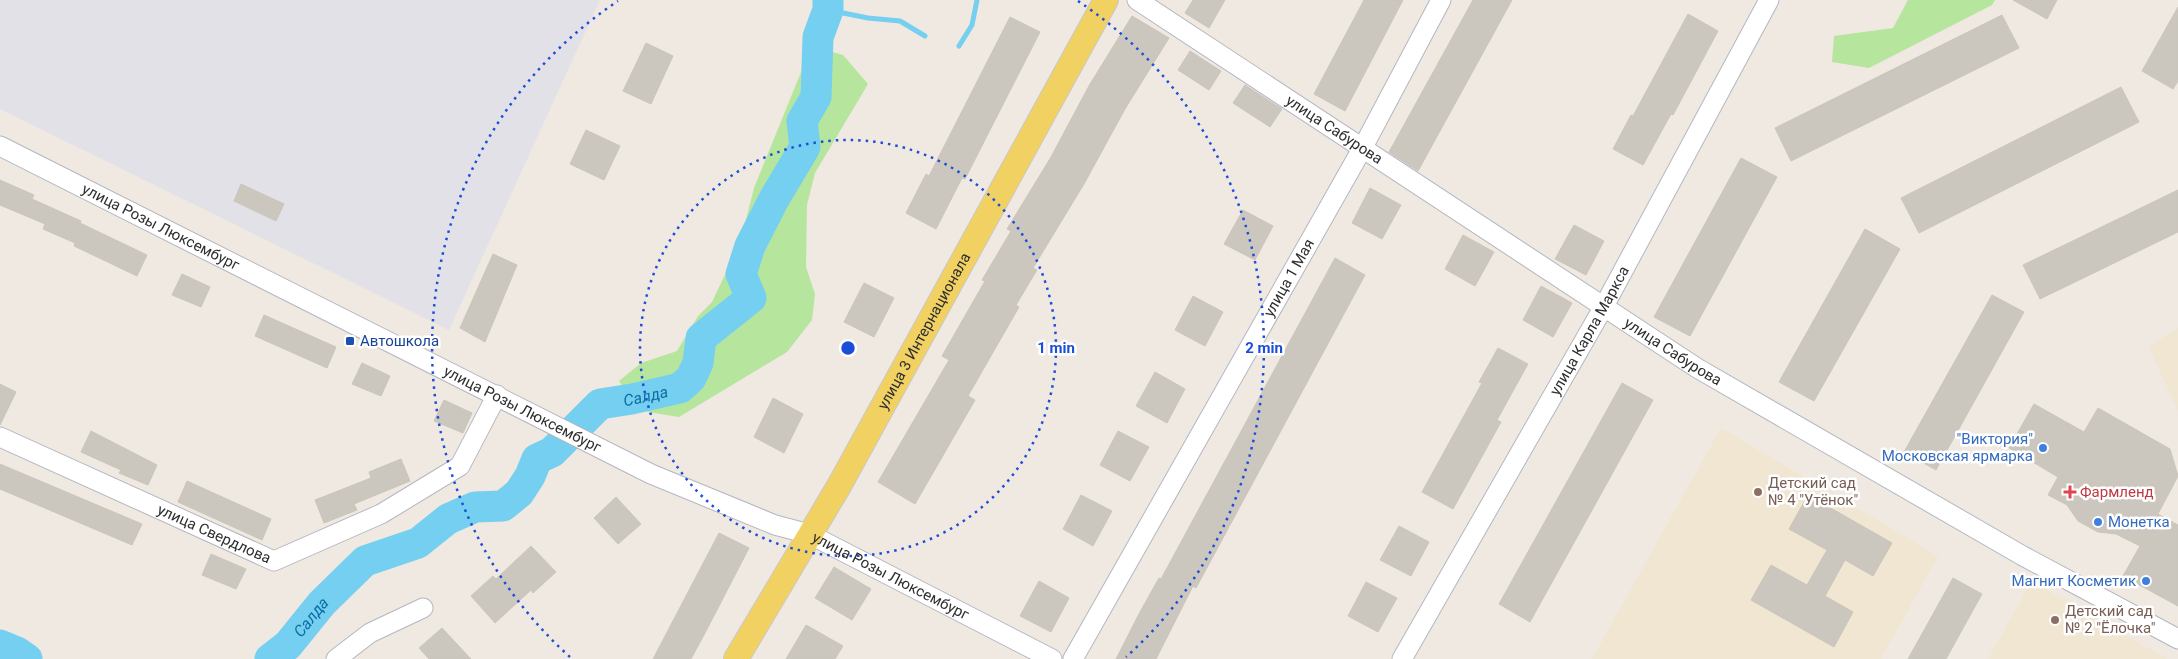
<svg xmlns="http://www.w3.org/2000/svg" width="2178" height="659" font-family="Roboto,sans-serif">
  <rect width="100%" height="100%" fill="#efe9e1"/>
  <path fill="#e3e1e8" d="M0,0H600L449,330L0,109Z"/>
  <path fill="#f0e6d1" d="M2178,328V411L2149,347Z
    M1721,428L1938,556L1881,659H1592Z
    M2032,581L2167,659H1988Z"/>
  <path fill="#b6e59e" d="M1908,0H1995L1992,5L1869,68L1832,62L1834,36L1893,28Z
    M818,48L843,55L868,84L815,173L807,205L806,267L815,294L812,320L787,352L679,417L648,412L632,399L619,381L641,363L677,351L698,316L712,302L740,243L754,188L810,50Z"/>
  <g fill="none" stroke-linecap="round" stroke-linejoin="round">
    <path stroke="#75cff0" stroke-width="5" d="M828,10L868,18L900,21L925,36
      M959,46L972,25L977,0"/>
    <g stroke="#75cff0" stroke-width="31">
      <path d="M0,645L17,652L27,659"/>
      <path id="s1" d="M270,659L288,645L322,603L365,561L418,543L448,519L475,507L503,506L519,493L530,476L537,459L552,452L600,404L632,399L680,388L691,378L698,363L701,338L751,298L741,274L750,246L774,199L805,147L802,121L816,97L818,37L828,10V0"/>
    </g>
  </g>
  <path fill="#cbc7bf" stroke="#cbc5ba" d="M1193,0H1225L1209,28L1185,13Z
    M1364,0H1403L1345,111L1314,94Z
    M1473,0H1512L1418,171L1389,152Z
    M2013,0H2057L2047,19Z
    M2178,7V81L2173,89L2142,71Z
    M1688,14L1718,31L1673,115L1671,114L1643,165L1613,149L1631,115L1633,116Z
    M2002,15L2019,48L1791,161L1775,128Z
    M1132,16L1169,38L1125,109L1084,184L1033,268L1037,270L1016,305L1019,307L968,396L975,400L915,504L878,482L949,360L942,356L985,281L982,280L1011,231L1007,229L1051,157L1090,84Z
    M1010,17L1040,32L965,179L962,178L936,229L906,213L926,174L929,176Z
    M646,43L673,56L651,104L623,91Z
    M1190,51L1221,71L1209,90L1178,70Z
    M1245,85L1282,109L1270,127L1233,103Z
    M2121,87L2139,122L1919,233L1901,198Z
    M586,130L620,146L604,180L570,164Z
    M1741,158L1777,177L1690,336L1654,317Z
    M0,180L34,195L32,199L81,221L80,223L147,255L137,276L74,246L75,243L43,229L45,224L0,205Z
    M241,184L284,204L276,221L234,201Z
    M1370,188L1401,205L1382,239L1352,223Z
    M2178,190V232L2040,299L2023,265Z
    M1243,210L1273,226L1255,260L1224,244Z
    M1574,225L1604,241L1586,275L1555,259Z
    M1865,229L1900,249L1814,401L1779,382Z
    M1463,235L1494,252L1475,286L1445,269Z
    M493,254L517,265L485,342L460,328Z
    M1335,258L1365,275L1196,588L1193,586L1156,659H1116L1140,612L1159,578L1161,579Z
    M182,274L210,287L201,307L172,295Z
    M864,283L894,298L874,337L844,322Z
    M1541,286L1572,303L1553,337L1523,320Z
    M1992,295L2024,312L1936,470L1904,452Z
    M1193,296L1223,312L1205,346L1175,330Z
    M264,315L336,347L327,368L255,336Z
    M1498,348L1528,364L1497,420L1501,422L1453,509L1422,492L1482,383L1479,382Z
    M362,363L390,376L381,396L352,384Z
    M1155,372L1185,389L1167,423L1136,406Z
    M1622,383L1653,400L1530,622L1499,604Z
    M0,384L16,392L0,425Z
    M773,398L803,414L784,453L754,437Z
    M444,400L472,413L463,433L434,421Z
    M2034,404L2084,432L2098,408L2170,449L2178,476L2158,514L2178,525V606L2123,576L2140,546L2116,534L2098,532L2078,521L2067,505L2048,495L2058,477L2009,448Z
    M91,431L157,465L148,485L119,473L121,470L81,452Z
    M1118,431L1149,447L1130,481L1100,465Z
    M401,459L410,481L354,504L357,510L324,523L315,500L371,478L369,472Z
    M0,464L142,524L132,545L0,489Z
    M187,481L271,519L262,540L178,502Z
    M1081,495L1112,511L1093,546L1063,529Z
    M1808,495L1892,543L1873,576L1845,560L1825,596L1853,612L1834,647L1751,600L1771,565L1807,585L1827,550L1789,529Z
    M616,497L641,524L618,544L594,518Z
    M1399,526L1429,542L1411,576L1380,560Z
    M719,533L749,548L705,633L691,659H653Z
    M531,546L556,572L533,593L531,590L495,623L471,596L493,576L496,579Z
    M211,554L246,569L236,589L202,575Z
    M834,567L871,589L852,620L815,598Z
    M1953,578L1982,594L1946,659H1908Z
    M1039,581L1069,598L1051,632L1020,616Z
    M1366,582L1397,598L1378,632L1348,616Z
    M806,625L843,646L835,659H786Z
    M442,628L471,659H429L419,648Z"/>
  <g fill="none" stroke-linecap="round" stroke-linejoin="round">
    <g stroke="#b4b7c1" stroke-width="21">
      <g id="minor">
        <path id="s2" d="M1137,0L1697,368L2023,556L2178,639"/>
        <path id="s3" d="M0,146L651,474L775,525L809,534L1052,659"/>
        <path id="s4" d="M0,437L274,561L381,514L460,466L497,395"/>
        <path d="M336,659L370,633L423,608"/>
        <path id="s5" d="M1073,659L1362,149L1441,0"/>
        <path id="s6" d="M1402,659L1603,308L1769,0"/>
      </g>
    </g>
    <g stroke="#c9c9c9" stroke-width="26">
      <g id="major">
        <path id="s7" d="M736,659L839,486L1106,0"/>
      </g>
    </g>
    <use href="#minor" stroke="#fff" stroke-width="19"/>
    <use href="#major" stroke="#f2d163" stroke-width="24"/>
  </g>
  <g fill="none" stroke="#1d4ed8" stroke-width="2.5" stroke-dasharray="2.5 5">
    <circle cx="848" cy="348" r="208"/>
    <path d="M570 657A416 416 0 0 1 618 1M1078 1A416 416 0 0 1 1126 657"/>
  </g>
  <rect fill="#1a4fb4" stroke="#fff" stroke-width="2" x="345" y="336" width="10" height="10" rx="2.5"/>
  <g fill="#3f7fe0" stroke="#fff" stroke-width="2">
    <circle cx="2043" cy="448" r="5"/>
    <circle cx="2098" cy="522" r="5"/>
    <circle cx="2146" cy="581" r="5"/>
  </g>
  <g fill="#8d6e63" stroke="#fff" stroke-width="2">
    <circle cx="1758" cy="492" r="5"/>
    <circle cx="2055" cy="620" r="5"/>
  </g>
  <path fill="#e0444e" stroke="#fff" stroke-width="2" d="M2067.5 484.5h5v5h5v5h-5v5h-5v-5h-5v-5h5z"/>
  <g text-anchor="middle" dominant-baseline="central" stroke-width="5" stroke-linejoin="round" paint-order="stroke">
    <g font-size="15" fill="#2e2e2e" stroke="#fff">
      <text stroke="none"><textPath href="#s2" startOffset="236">улица Сабурова</textPath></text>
      <text stroke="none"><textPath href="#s3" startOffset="180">улица Розы Люксембург</textPath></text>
      <text stroke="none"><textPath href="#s5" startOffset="438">улица 1 Мая</textPath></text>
      <text stroke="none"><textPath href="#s6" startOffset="378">улица Карла Маркса</textPath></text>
      <text stroke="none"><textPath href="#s7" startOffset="378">улица 3 Интернационала</textPath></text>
      <text stroke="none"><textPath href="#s2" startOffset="641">улица Сабурова</textPath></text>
      <text stroke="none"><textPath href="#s3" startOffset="585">улица Розы Люксембург</textPath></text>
      <text stroke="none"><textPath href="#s4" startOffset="235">улица Свердлова</textPath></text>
      <text stroke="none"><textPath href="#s3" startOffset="990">улица Розы Люксембург</textPath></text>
    </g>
    <g font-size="15" fill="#164399" stroke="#fff" text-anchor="start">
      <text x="360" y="341">Автошкола</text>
    </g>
    <g font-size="15" fill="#366cbe" stroke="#fff" text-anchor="end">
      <text x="2033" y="439">"Виктория"<tspan x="2033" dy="17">Московская ярмарка</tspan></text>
      <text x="2108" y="522" text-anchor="start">Монетка</text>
      <text x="2136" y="581">Магнит Косметик</text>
    </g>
    <g font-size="15" fill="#785e54" stroke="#fff" text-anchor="start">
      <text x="1768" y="483">Детский сад<tspan x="1768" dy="17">№ 4 "Утёнок"</tspan></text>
      <text x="2065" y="611">Детский сад<tspan x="2065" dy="17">№ 2 "Ёлочка"</tspan></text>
    </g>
    <g font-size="15" fill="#be3a42" stroke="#fff" text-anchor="start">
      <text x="2080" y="492">Фармленд</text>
    </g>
    <g font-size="16" font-style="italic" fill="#0d6fa3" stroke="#fff">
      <text stroke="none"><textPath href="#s1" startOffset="479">Салда</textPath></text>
      <text stroke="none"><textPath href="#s1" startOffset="59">Салда</textPath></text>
    </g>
  </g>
  <circle cx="848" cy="348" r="8" fill="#1d4ed8" stroke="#fff" stroke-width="2.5"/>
  <g font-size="15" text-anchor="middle" font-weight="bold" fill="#1d4ed8" stroke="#fff" stroke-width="5" stroke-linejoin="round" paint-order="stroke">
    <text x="1056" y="353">1 min</text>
    <text x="1264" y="353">2 min</text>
  </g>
</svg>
